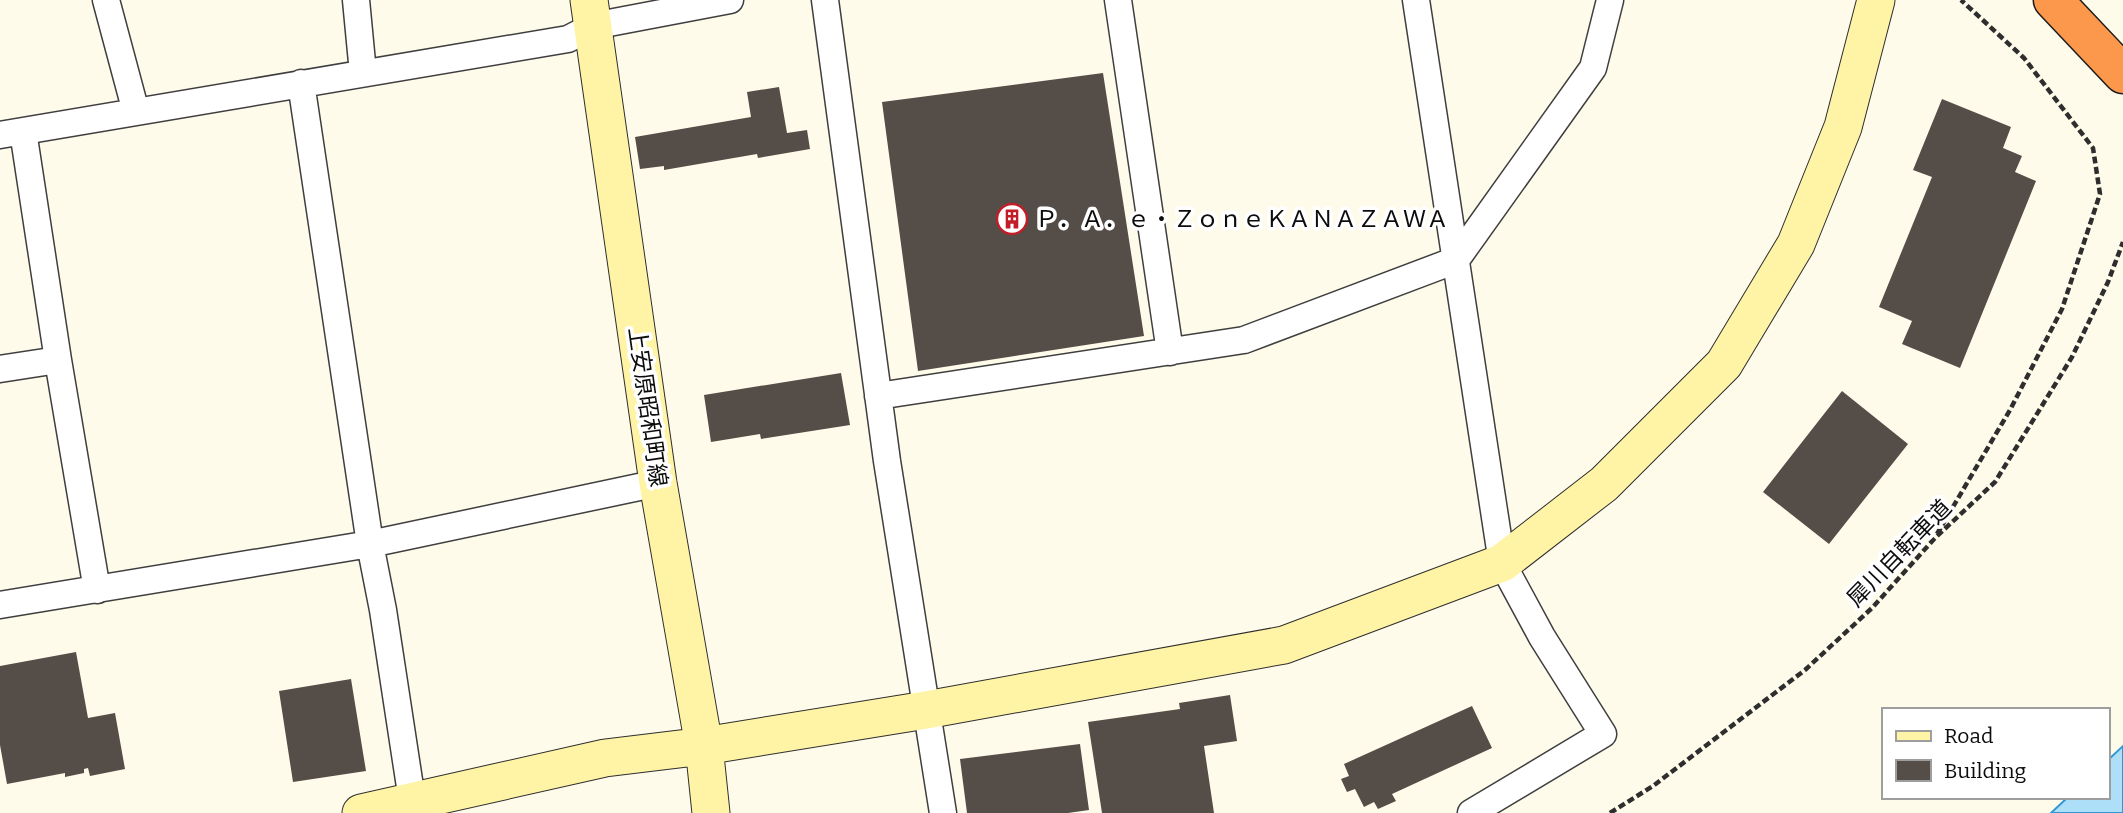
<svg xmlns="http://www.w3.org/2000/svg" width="2123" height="813" font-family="Bitter,'Noto Sans JP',serif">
  <rect width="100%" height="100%" fill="#fffbeb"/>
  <path fill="#addff9" stroke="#3097d4" stroke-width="2" d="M2123,746V813H2051L2068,797H2107V761Z"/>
  <path fill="#554d48" d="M1103,73L1144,336L918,371L882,102Z
    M779,87L787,133L807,130L810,149L758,158L757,154L664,170V166L640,169L635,137L751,117L747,92Z
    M1942,99L2011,127L2003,148L2022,156L2015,172L2036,181L1960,368L1902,344L1912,321L1879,307L1932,177L1913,170Z
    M841,373L850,425L761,439L760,434L711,442L704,395Z
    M1842,391L1908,444L1829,544L1763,492Z
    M76,652L88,718L115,713L125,769L90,776L88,768L84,769V773L65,777V773L7,784L0,745V666Z
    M351,679L366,771L293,782L279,691Z
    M1230,695L1237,741L1204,746L1214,813H1102L1088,722L1180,709L1179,703Z
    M1472,706L1492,748L1392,794L1396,801L1378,809L1374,802L1364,807L1355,789L1347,792L1341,779L1349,776L1344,764Z
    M1080,744L1089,810L1068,813H967L960,759Z"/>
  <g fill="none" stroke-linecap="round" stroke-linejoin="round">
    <g stroke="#3f3f3f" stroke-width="29">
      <path id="street" d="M106,0L136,112
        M356,0L363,73
        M825,0L887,461L943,813
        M1118,0L1170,352
        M1416,0L1502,563L1542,637L1603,734L1471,813
        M301,83L370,544L658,483
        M23,131L58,360
        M0,135L568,39L593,26L730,0
        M0,369L58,360L97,590
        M878,396L1244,340L1456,260L1593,68L1610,0
        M0,605L370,544L383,610L414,813"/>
    </g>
    <g stroke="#2e2e2e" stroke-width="39">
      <path id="secondary" d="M589,0L658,483L704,746L711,813
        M361,813L605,758L704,746L926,710L1284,645L1502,563L1604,484L1724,364L1796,244L1843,127L1876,0"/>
    </g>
    <g stroke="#1d1d1d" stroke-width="41">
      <path id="highway" d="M2053,0L2123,74"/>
    </g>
    <path stroke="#2e2e2e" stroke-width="4.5" stroke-dasharray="7 3.5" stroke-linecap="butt" d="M1937,534L2010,410L2062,309L2100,194L2093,148L2024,58L1961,0
      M1610,813L1653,786L1805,670L1872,608L1935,538L1995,482L2072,357L2108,282L2123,242"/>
    <use href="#street" stroke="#fff" stroke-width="26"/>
    <use href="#secondary" stroke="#fff3a6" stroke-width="37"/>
    <use href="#highway" stroke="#fc984c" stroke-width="38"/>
  </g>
  <defs>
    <g id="building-ring" transform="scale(1.575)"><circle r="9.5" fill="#fff" stroke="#c31d29" stroke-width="1.5"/><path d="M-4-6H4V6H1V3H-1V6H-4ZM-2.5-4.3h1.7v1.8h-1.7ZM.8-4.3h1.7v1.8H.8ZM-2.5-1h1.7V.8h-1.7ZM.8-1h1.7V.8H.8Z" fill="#c31d29"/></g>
  </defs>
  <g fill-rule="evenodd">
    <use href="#building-ring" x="1012" y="219"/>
  </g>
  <g text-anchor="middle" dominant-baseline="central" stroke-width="7" stroke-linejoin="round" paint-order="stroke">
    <g font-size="23" fill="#0c0c0c" stroke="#fff" text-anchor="start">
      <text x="1035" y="219">Ｐ．Ａ．ｅ・ＺｏｎｅＫＡＮＡＺＡＷＡ</text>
    </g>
    <g font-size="23" fill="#0c0c0c" stroke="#fff">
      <text transform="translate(648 407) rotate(82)">上安原昭和町線</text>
      <text transform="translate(1899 553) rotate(-46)">犀川自転車道</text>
    </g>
  </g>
  <rect x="1882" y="708" width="228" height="91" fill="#ffffff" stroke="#9e9e9e" stroke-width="2"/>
  <rect x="1896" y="731" width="35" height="10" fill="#fff3a6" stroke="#9e9e9e" stroke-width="2"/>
  <text x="1944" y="743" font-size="21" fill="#0c0c0c">Road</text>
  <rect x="1896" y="760" width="35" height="21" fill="#554d48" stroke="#9e9e9e" stroke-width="2"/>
  <text x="1944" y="778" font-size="21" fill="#0c0c0c">Building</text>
</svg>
